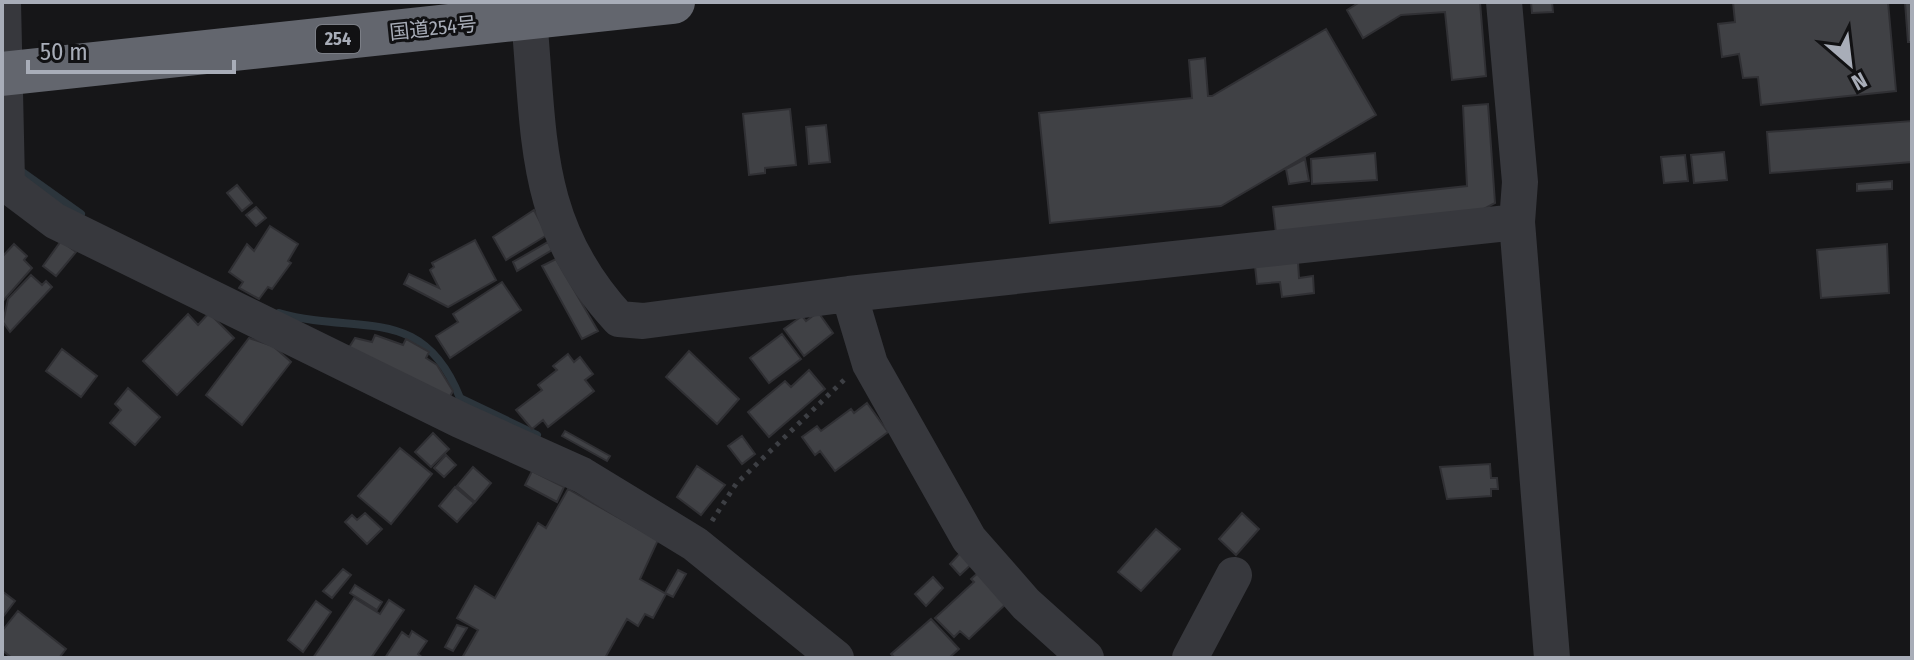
<svg xmlns="http://www.w3.org/2000/svg" width="1914" height="660" font-family="'Fira Sans Condensed','Noto Sans JP',sans-serif">
  <rect width="100%" height="100%" fill="#161618"/>
  <g fill="none" stroke-linecap="round" stroke-linejoin="round">
    <path stroke="#2c353c" stroke-width="8" d="M18,169L81,214
      M279,313C359,336 422,302 460,398L537,435"/>
  </g>
  <path fill="#404145" stroke="#303034" stroke-width="2" d="M1360,2H1480L1486,76L1452,80L1445,12L1401,15L1363,38L1347,10Z
    M1531,2H1552L1553,12L1532,13Z
    M1733,2H1888L1896,91L1761,105L1758,77L1743,78L1739,54L1722,57L1718,24L1735,22Z
    M1905,2H1912V42H1908Z
    M1326,29L1376,115L1221,206L1050,223L1039,113L1192,98L1189,60L1205,58L1208,96H1212Z
    M1488,104L1495,203L1482,210L1276,233L1273,207L1467,186L1463,106Z
    M790,109L796,165L765,168V173L749,175L743,114Z
    M1912,121V162L1770,173L1767,132Z
    M826,125L830,162L809,164L806,127Z
    M1724,152L1727,180L1694,183L1691,155Z
    M1375,153L1377,180L1312,184L1311,159Z
    M1685,155L1688,181L1664,183L1661,157Z
    M1305,159L1309,181L1289,184L1286,169Z
    M1892,181V189L1857,191V184Z
    M237,185L252,203L242,211L227,193Z
    M256,207L266,218L256,226L246,215Z
    M534,210L547,235L506,260L493,237Z
    M270,226L298,244L288,261L291,263L272,289L268,287L259,299L239,288L243,282L229,272L247,244L254,251Z
    M475,240L496,280L448,307L404,284L409,274L439,288L430,270L434,267L432,263Z
    M61,241L76,252L56,276L43,266Z
    M548,242L552,250L517,271L513,262Z
    M14,244L27,256L24,260L32,268L3,301L2,257Z
    M1887,244L1889,293L1821,298L1817,250Z
    M556,259L598,331L582,339L542,266Z
    M1298,262L1299,278L1313,276L1314,293L1282,297L1280,282L1257,284L1255,266Z
    M31,275L42,285L46,281L52,287L10,332L3,322L8,299Z
    M502,282L521,310L450,358L436,336L458,322L453,314Z
    M818,312L833,333L804,356L784,329L802,316L806,321Z
    M209,313L234,338L177,395L143,361L188,314L198,325Z
    M782,334L801,359L769,383L750,358Z
    M375,335L403,345L406,339L429,352L426,358L437,365L453,391L448,400L348,349L355,338L372,342Z
    M249,338L273,346L291,362L242,425L206,395Z
    M62,349L97,376L81,397L46,371Z
    M689,351L739,399L717,424L666,377Z
    M568,354L574,362L580,357L593,374L585,380L594,391L548,427L543,420L532,429L516,410L542,390L538,385L557,370L553,366Z
    M809,370L825,389L769,437L748,412L785,381L791,387Z
    M128,388L160,417L135,445L110,423L121,410L115,404Z
    M867,403L888,432L835,471L820,451L815,455L802,437L817,426L821,431L851,409L854,413Z
    M565,431L610,456L607,461L562,436Z
    M433,433L449,449L431,467L415,452Z
    M742,436L755,454L742,464L728,446Z
    M400,448L432,474L391,524L358,496Z
    M446,455L456,465L444,477L434,468Z
    M1490,464L1491,478H1497L1498,489H1491V496L1447,499L1440,467Z
    M697,466L725,485L701,515L677,497Z
    M473,467L491,483L475,502L457,486Z
    M532,471L564,487L557,502L525,485Z
    M455,487L474,503L457,522L439,506Z
    M568,489L658,540L640,579L666,594L653,618L645,614L638,626L627,619L605,658H462L478,630L457,618L475,586L495,598L538,523L546,528Z
    M365,513L382,529L367,544L345,522L352,515L357,520Z
    M1242,513L1259,529L1236,555L1219,539Z
    M1156,529L1180,549L1141,591L1118,572Z
    M965,548L976,560L960,575L950,564Z
    M343,569L351,575L332,598L323,591Z
    M678,570L686,574L673,597L665,593Z
    M980,571L1010,600L969,639L960,631L954,637L935,618L974,582L971,579Z
    M933,577L943,588L926,606L915,594Z
    M355,585L382,602L377,610L350,593Z
    M2,591L15,601L2,618Z
    M354,598L380,614L389,600L404,610L371,658H313Z
    M316,601L331,612L303,652L288,640Z
    M18,611L66,649L59,658H12L2,650V631Z
    M931,619L959,649L949,658H895L891,654Z
    M457,625L467,628L453,651L445,647Z
    M412,631L427,641L418,654L423,658H385L402,632L409,637Z"/>
  <g fill="none" stroke-linecap="round" stroke-linejoin="round">
    <path stroke="#3d3f44" stroke-width="5" stroke-dasharray="4 6" stroke-linecap="butt" d="M712,521L736,484L844,380"/>
    <path stroke="#37383d" stroke-width="36" d="M3,2L7,182
      M1504,2L1520,182L1517,222L1552,658
      M529,18C540,136 532,225 619,319L643,321L849,294L1517,222
      M2,181L55,221L460,420L582,475L695,544L836,658
      M849,294L870,364L969,539L1026,604L1086,658
      M1190,658L1234,575"/>
    <path stroke="#63666e" stroke-width="44" d="M2,74L673,2"/>
  </g>
  <g text-anchor="middle" dominant-baseline="central" stroke-width="6" stroke-linejoin="round" paint-order="stroke">
    <rect fill="#111113" stroke="#7b7e86" stroke-width="2" x="316" y="25" width="44" height="28" rx="6"/>
    <g font-size="18" font-weight="bold" fill="#a8adb8">
      <text x="338" y="39">254</text>
    </g>
    <g font-size="20" fill="#a8adb8" stroke="#111113">
      <text transform="translate(433 28) rotate(-6)">国道254号</text>
    </g>
  </g>
  <rect width="1914" height="660" fill="none" stroke="#a8adb8" stroke-width="8"/>
  <g transform="translate(1850 64) rotate(152)" stroke="#111113" stroke-width="6" paint-order="stroke">
  <path d="M0-6L14 30L0 20L-14 30Z" fill="#a8adb8"/>
  <text y="-12" font-size="22" font-weight="bold" text-anchor="middle" fill="#a8adb8">N</text>
  </g>
  <path d="M28 60v12h206v-12" fill="none" stroke="#a8adb8" stroke-width="4"/>
  <text x="40" y="60" font-size="24" fill="#a8adb8" stroke="#111113" stroke-width="6" paint-order="stroke">50 m</text>
</svg>
